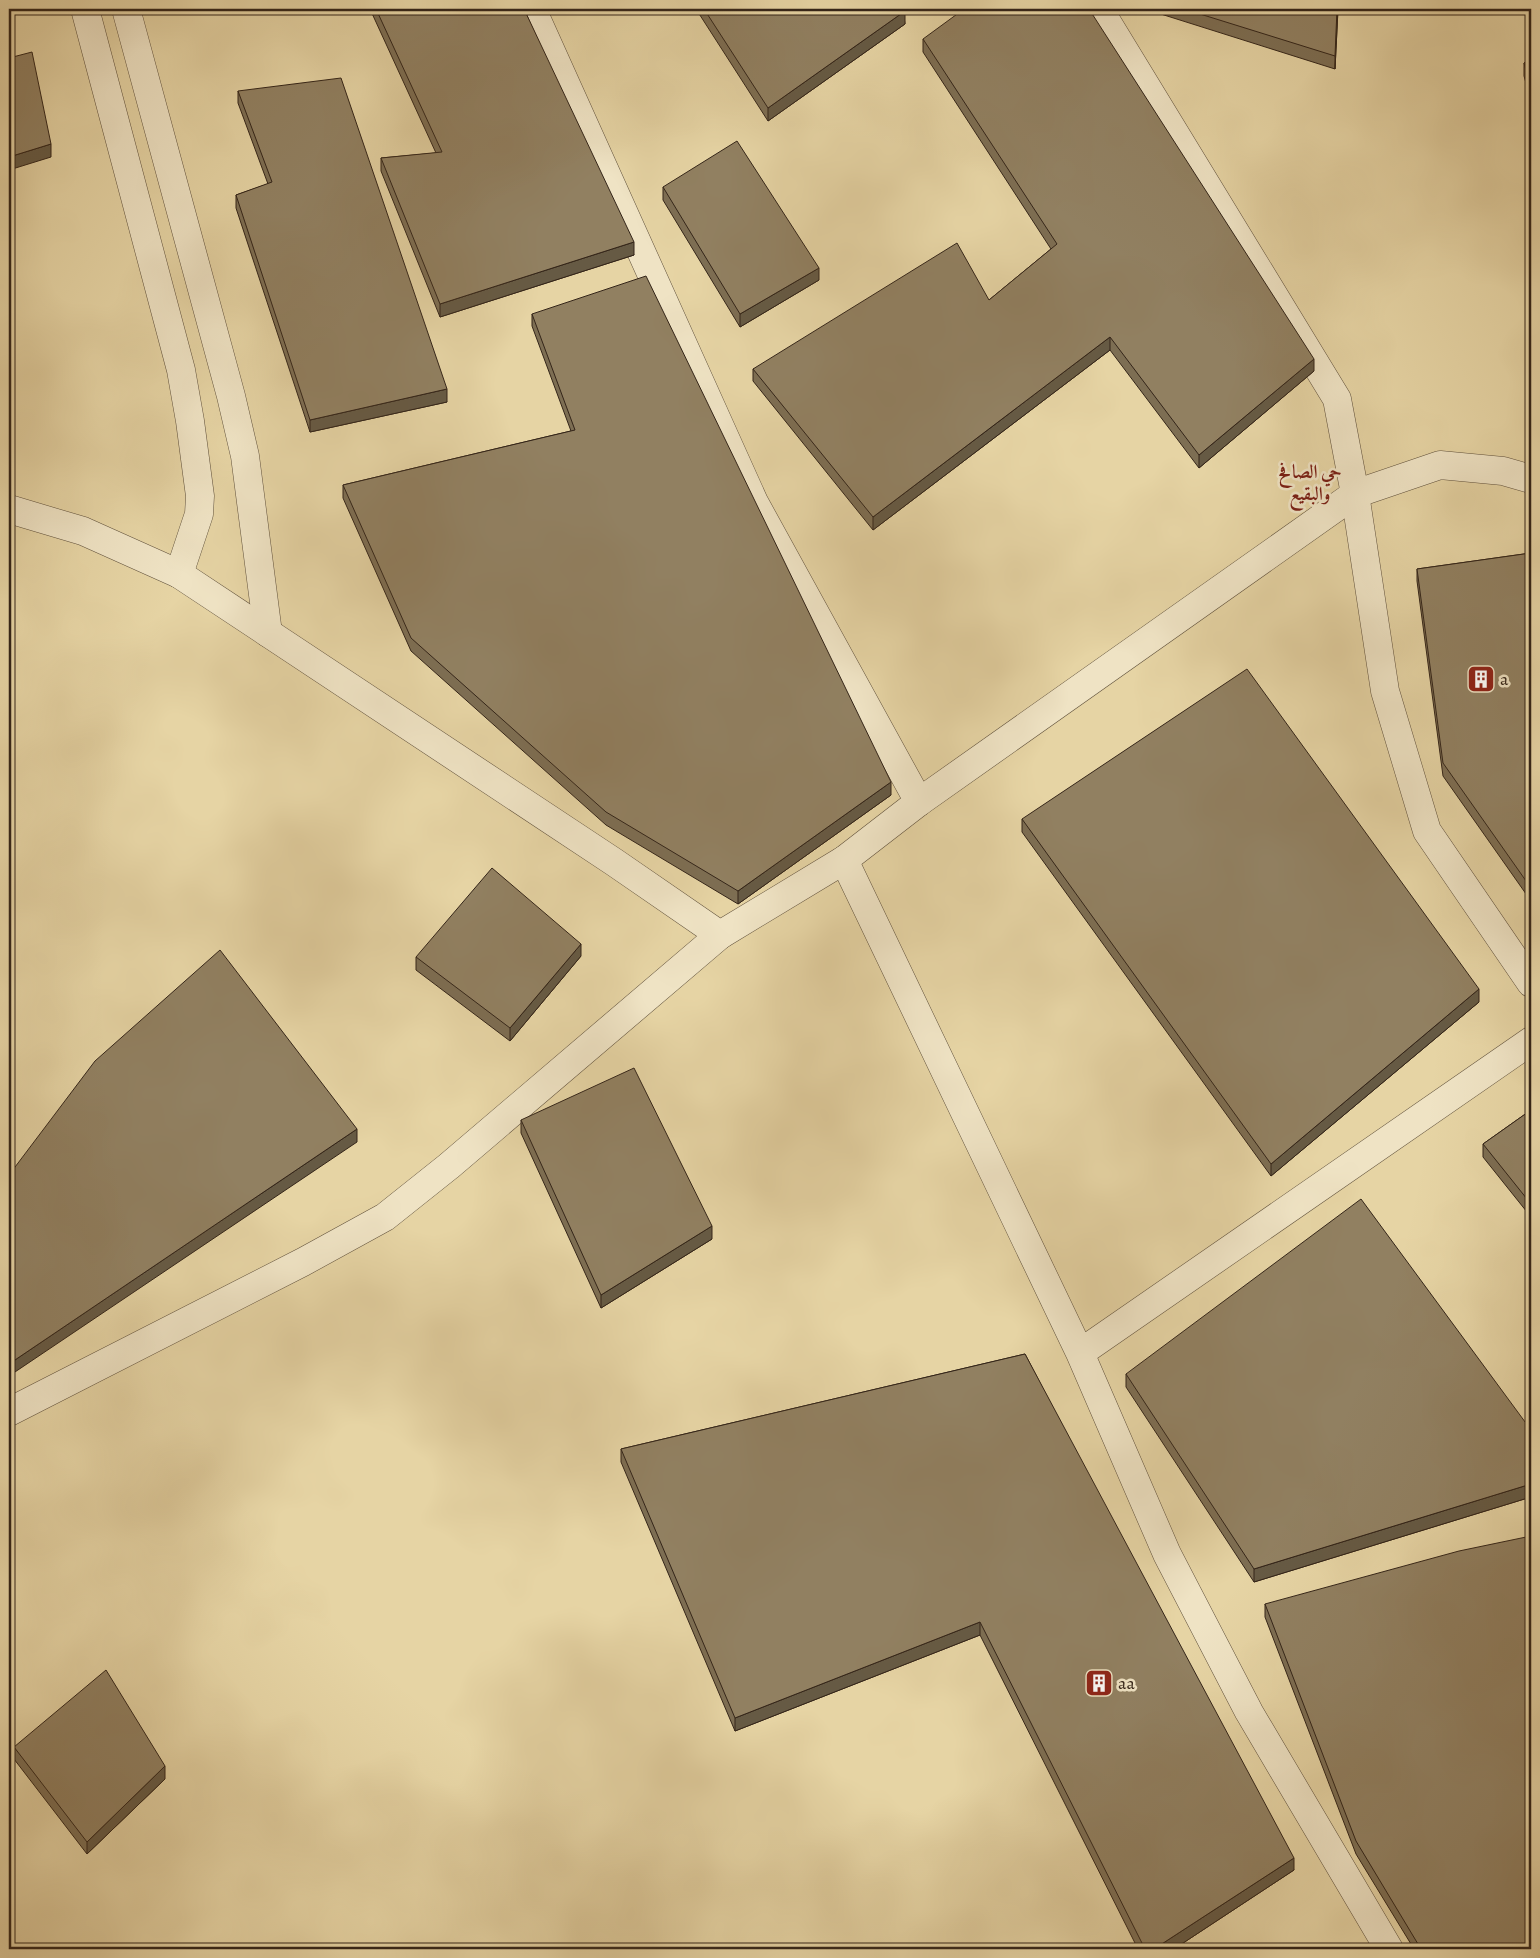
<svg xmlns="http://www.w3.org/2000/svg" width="1540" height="1958" font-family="Alegreya,Amiri,serif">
  <rect width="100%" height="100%" fill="#e6d4a4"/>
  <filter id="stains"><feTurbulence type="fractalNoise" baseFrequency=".004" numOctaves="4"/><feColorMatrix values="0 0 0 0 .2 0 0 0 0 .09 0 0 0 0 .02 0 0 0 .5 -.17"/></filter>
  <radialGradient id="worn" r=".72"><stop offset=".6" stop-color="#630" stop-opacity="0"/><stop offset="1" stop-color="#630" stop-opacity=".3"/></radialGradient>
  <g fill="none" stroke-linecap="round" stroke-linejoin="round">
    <g stroke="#60513c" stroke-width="29">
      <path id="minor" d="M85,9L181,370L190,421L200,496L199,514L179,574
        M126,9L231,396L245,456L268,633
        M532,9L754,502L919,802
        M1099,9L1337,399L1355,494L1385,691L1427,831L1531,983
        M844,860L1080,1353L1167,1554L1249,1712L1389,1949
        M1080,1353L1531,1041
        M9,1412L303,1262L385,1217L449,1166L720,935"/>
    </g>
    <g stroke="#60513c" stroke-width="29">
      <path id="tertiary" d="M9,509L83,531L179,574L614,862L720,935L844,860L919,802L1355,494L1440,465L1503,471L1531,479"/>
    </g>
    <use href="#minor" stroke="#efe3c4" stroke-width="28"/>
    <use href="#tertiary" stroke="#efe3c4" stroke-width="28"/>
  </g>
  <path fill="#7d6e53" stroke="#342519" d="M370,9H524L634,255L440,317L381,171V158L436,153Z
    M696,9H903L905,24L768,121Z
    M1145,9H1338L1335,69Z
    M923,39L1314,371L1199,468L1110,350L873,530L753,381V369L989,300L1051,249L923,52Z
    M1531,59V101L1524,76V63Z
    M238,91L447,402L310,432L236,208V195L268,184L238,103Z
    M663,187L819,280L740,327L663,200Z
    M532,314L891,795L738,904L606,825L411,651L343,498V485L571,431L532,326Z
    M1531,553V901L1443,776L1417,581V569Z
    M1022,819L1479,1002L1271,1176L1022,832Z
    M581,956L510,1041L416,970V957Z
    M1531,1110V1217L1483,1157V1144Z
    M521,1120L712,1239L601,1308L521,1133Z
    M1025,1354L1294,1870L1174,1949H1138L980,1635L735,1731L621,1462V1449Z
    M1126,1374L1531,1430V1497L1254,1582L1126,1387Z
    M1265,1604L1531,1949H1414L1356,1854L1265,1617Z
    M14,1747L165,1779L87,1854L14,1759Z"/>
  <path fill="#665a44" stroke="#342519" d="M1337,9H1338L1335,69V56Z
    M905,11V24L768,121V108Z
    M51,144V157L9,170V157Z
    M634,242V255L440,317V304Z
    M819,268V280L740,327V314Z
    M1110,337V350L873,530V517Z
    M1314,359V371L1199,468V455Z
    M447,389V402L310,432V420Z
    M891,782V795L738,904V891Z
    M581,944V956L510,1041V1028Z
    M1479,989V1002L1271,1176V1164Z
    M357,1129V1142L9,1376V1364Z
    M712,1226V1239L601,1308V1295Z
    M1531,1484V1497L1254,1582V1569Z
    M980,1622V1635L735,1731V1718Z
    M165,1766V1779L87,1854V1842Z
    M1294,1858V1870L1174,1949H1154Z"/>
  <path fill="#918061" stroke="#342519" d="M376,9H524L634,242L440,304L381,158L442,152Z
    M704,9H903L905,11L768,108Z
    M964,9H1089L1314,359L1199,455L1110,337L873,517L753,369L957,243L989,300L1057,244L923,39Z
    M1184,9H1337L1335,56Z
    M32,52L51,144L9,157V58Z
    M1531,59V88L1524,63Z
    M341,78L447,389L310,420L236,195L272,182L238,91Z
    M737,141L819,268L740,314L663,187Z
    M646,276L891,782L738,891L606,812L411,638L343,485L575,430L532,314Z
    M1531,553V888L1443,763L1417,569Z
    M1247,669L1479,989L1271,1164L1022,819Z
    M492,868L581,944L510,1028L416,957Z
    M220,950L357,1129L9,1364V1175L95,1061Z
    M634,1068L712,1226L601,1295L521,1120Z
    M1531,1110V1204L1483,1144Z
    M1361,1199L1531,1430V1484L1254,1569L1126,1374Z
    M1025,1354L1294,1858L1154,1949H1145L980,1622L735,1718L621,1449Z
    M1531,1536V1949H1421L1356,1841L1265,1604L1459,1551Z
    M106,1670L165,1766L87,1842L14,1747Z"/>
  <defs>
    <g id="building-square" transform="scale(1.4375)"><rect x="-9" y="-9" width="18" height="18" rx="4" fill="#8f2418" stroke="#efe3c4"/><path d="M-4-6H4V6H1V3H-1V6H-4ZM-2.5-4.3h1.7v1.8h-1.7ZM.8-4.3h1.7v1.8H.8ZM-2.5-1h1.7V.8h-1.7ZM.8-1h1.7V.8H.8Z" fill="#fff"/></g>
  </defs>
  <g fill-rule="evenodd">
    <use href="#building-square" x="1481" y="679"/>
    <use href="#building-square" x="1099" y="1683"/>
  </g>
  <g text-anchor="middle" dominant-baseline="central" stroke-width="5" stroke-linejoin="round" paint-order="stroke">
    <g font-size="18" fill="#342519" stroke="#efe3c4" text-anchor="start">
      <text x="1500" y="679">a</text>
      <text x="1118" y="1683">aa</text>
    </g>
    <g font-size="19" font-weight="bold" fill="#7a1f14" stroke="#efe3c4">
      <text x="1310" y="472">حي الصافح<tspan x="1310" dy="22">والبقيع</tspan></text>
    </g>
  </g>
  <rect width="1540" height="1958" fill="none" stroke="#e6d4a4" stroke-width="30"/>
  <rect x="10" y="10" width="1520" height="1938" fill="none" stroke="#342519" stroke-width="2.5"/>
  <rect x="15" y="15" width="1510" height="1928" fill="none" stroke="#342519"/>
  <rect width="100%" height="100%" filter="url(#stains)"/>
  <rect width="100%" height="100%" fill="url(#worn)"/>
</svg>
